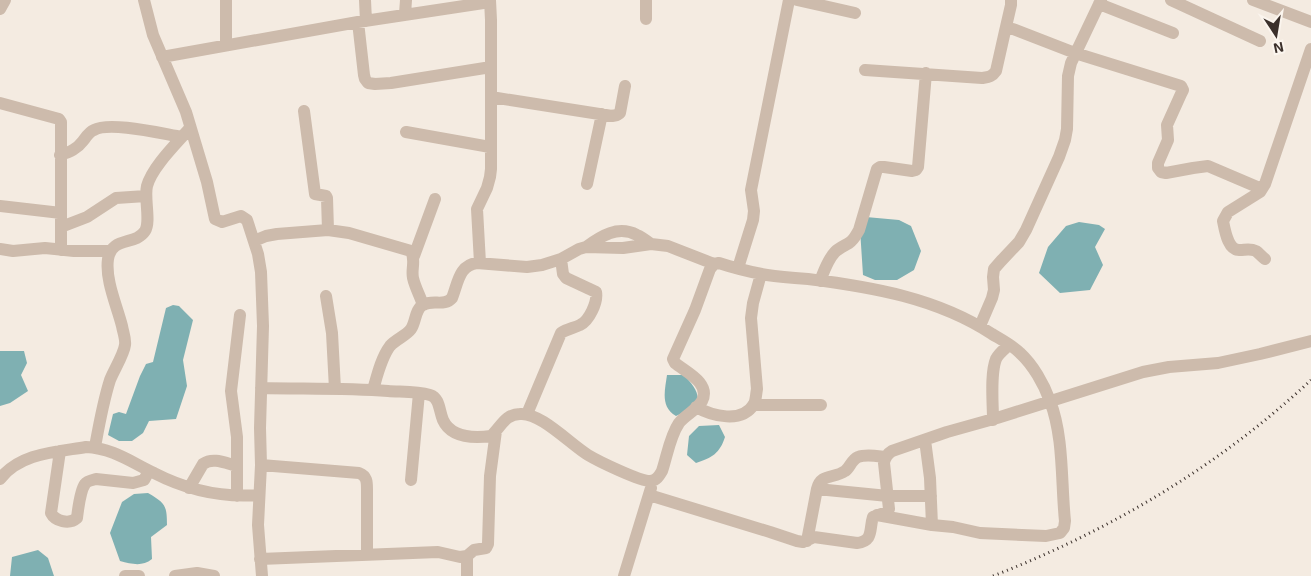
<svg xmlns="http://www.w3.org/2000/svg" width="1311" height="576" font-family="'Exo 2',sans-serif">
  <rect width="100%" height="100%" fill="#f4ebe1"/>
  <path fill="#7fb0b2" d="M866,217L899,220L911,226L921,251L914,270L897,280H875L863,275L860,229Z
    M1079,222L1099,225L1105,229L1095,247L1103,265L1090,290L1060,293L1039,273L1048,247L1066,226Z
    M173,305L179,306L193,320L183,360L187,386L176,419L149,421L143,433L132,441H119L108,435L113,414L119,412L126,414L140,376L146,364L153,362L166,308Z
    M0,351H24L27,363L21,375L28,391L10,403L0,406Z
    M667,375H684C692,384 701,393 697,406L676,416C660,407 665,390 667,375Z
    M719,425L725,437C720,453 712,458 696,463L687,455L689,436L699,426Z
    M148,493C165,503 167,505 167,525L151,537L152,559C142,567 132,564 120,561L110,533L122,502L134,494Z
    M38,550L48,558L54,576H10L12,557Z"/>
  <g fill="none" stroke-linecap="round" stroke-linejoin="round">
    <path stroke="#cdbbac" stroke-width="12" d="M144,0L153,35L186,112L207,182L215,219L222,222L241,216L247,220L258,254L261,272L263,326L260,428L261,465L258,525L262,576
      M226,0V45
      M365,0L366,21
      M797,0L855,13
      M1171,0L1260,41
      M1253,0L1311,22
      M1099,4L1173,33
      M0,9L5,0
      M405,14L406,0
      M646,19V0
      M358,22L364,75L365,79L368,83L375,84L391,83L491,67
      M1005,31L1011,5V0
      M162,57L358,22L490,2
      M865,70L982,78C988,77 992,77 996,71L1005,31L1008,29H1013L1075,53L1181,86L1183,90L1181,94L1167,125L1168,140L1158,163V168L1161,172L1166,173L1193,168L1208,166L1262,189
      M491,97L612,116L617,115L620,113L625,86
      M0,103L59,119L61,122V250
      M304,111L315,194L326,196L327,198L328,230
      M406,132L490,147
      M60,155C70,152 77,149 83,141C86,137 89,132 94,130C110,121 163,134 182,137
      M587,184L602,114
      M0,206L61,213
      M61,227L87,217L116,198L146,196
      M254,241L266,236L277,234L328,230L349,233L411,251C416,260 411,269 413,278C415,287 420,296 423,305
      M586,247C601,236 618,225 637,235C642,237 647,241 651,244
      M0,249L13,251L45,248L74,251H110
      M414,256L435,199
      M1265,259C1262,257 1259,253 1256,251C1250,248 1245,250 1240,250C1228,251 1225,231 1223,221L1228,212L1260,192L1265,184L1311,49
      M480,263L477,209L487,188L490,177L491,169V20L490,0
      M738,268L753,220L754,211L751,190L789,0
      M820,281C824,271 828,259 835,252C839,248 844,246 849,243C854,240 856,235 859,230L877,169L880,167H884L912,171L916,170L918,167L926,73
      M326,296L332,333L335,389
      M980,326L992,298L994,290L993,277L994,269L1001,261L1019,242L1026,230L1059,157L1065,140L1067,129L1068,76L1071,63L1101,0
      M261,388C303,389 346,388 388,391C401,392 416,391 430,395C440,398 439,411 443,420C451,438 475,438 491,436C501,427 505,414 520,414C540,412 570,444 588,455C598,461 641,482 651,481C657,480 659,476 662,471C667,456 670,436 679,423C685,415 697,410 702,401C711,383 686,372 675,363L673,359L695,310L710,269L714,264L719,263C734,268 750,272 767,275C780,277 794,278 808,279C872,287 937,298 992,334C1002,340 1012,345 1020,353C1033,365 1044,384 1050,401C1064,437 1061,483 1065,521L1064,528L1060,533L1046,536L980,533L953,527L932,525L877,515
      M373,390C377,376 381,358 390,346C396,339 406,336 411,329C416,322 415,309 423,305C433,299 444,307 452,298C458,283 459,265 477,263L527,267L542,265L561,259L579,249L586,247L623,248L651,244L668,246L714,264
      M753,405H821
      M696,407C712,416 742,424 754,404C756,400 756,394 757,389L751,318L753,303L761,274
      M527,414L561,333C567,329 574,328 580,325C589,321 598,302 596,292L566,278L563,274L561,259
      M993,420C993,403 990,374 996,359C999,353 1005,349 1009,345
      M925,440L930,478L932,525
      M95,447C99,425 103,402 110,380C114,370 124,354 125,345C126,339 123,332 122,326C117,306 105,280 108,259C112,236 135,246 145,231C151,222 144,198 147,186C152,167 177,143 190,128
      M60,451L51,513C55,521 69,525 77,518C78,510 80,491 85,484C87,481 92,480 96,479L133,483L144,480L149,471
      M261,465L359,473C367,476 367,482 367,489V555
      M0,479C20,453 56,452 86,447C112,448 131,462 154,473C187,490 222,498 259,495
      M411,480L419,393
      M189,488L203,464C213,457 225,463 237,466
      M817,489L888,496H931
      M649,495L770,532L797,541L803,542L814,537L857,543C874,541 869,529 873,517L887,512L889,509L884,463C885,457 887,454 892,451L947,432L997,418L1143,372L1169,367L1218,363L1260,354L1311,341
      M237,496V437L231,391L240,315
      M807,541L817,489C821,473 834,479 845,471C850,468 851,460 858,457C866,454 876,456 885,457
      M260,559L438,552L460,557L467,556
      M125,576H139
      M175,576L197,573L214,576
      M467,576V556L474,550L486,548L488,544L490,476L496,431
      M624,576L651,488"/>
    <path stroke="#3b302b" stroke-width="3" stroke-dasharray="1 4" stroke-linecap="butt" d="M993,576C1111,530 1219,466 1311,380"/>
  </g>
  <g transform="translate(1276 35) rotate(168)" stroke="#fbf5ee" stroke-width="4" paint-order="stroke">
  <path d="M0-4L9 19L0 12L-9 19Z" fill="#3b302b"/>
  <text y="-8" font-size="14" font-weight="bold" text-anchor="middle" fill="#3b302b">N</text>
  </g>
</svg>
